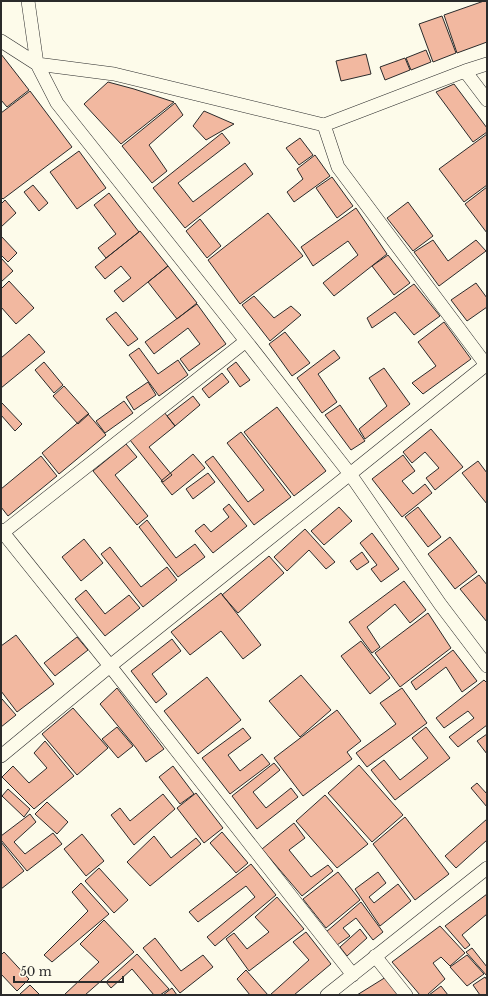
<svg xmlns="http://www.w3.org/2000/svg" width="488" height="996" font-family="'Libre Baskerville',serif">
  <rect width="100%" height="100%" fill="#fdfbea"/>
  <path fill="#f2b8a0" stroke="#2b2b2b" d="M484,1H487V42L457,53L444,15Z
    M442,16L456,53L433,62L419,24Z
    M426,50L431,62L411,70L406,58Z
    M1,54L29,90L7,107L1,100Z
    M366,54L371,74L341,81L336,61Z
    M405,58L410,70L385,80L380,67Z
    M108,82L134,89L174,102L121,144L84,104Z
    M454,84L487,128V132L473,142L436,92Z
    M30,91L72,147L3,199L1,197V113Z
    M175,103L183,115L149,145L167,171L152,183L122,146Z
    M204,111L234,124L206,140L193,126Z
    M222,133L230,143L178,183L193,202L245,163L253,174L185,228L153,188Z
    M487,134V185L464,202L439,169Z
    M300,138L313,155L299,165L286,148Z
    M79,151L106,188L77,209L50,172Z
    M315,155L330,176L294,202L287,192L303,179L297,169Z
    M332,177L353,206L337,218L316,188Z
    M33,185L48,203L39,211L24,192Z
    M487,187V233L465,204Z
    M109,193L139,232L106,258L98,248L116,234L94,205Z
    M5,200L16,213L1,227V204Z
    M408,202L433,236L413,251L387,218Z
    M356,208L387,254L334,296L323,283L358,255L348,241L313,266L301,247Z
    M268,213L303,256L240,304L208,260Z
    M200,219L221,246L207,258L186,231Z
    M140,231L168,266L123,302L114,291L131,278L121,266L105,279L95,267Z
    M1,236L17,253L8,262L1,255Z
    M433,240L448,261L476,240L486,251L439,286L414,252Z
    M388,255L410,283L394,295L372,266Z
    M1,258L13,271L1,282Z
    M168,266L197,303L177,319L148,282Z
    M9,281L34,308L16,324L1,307V289Z
    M476,283L487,298V307L467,321L451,300Z
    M414,284L440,316L414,335L395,312L372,328L367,318Z
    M254,296L274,318L291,306L301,315L270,341L242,305Z
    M197,304L226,344L189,371L180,359L200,344L188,328L154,354L145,342Z
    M116,312L138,339L128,346L106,319Z
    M444,322L471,359L423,394L412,383L436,366L418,342Z
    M285,332L310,363L292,376L269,344Z
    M29,334L45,352L1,388V358Z
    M139,348L158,374L178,360L188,375L159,396L129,355Z
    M334,350L340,358L318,374L337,402L322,413L297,378Z
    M44,362L63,385L54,393L35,370Z
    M236,362L250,380L240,387L227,369Z
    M384,368L410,404L365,439L359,429L387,406L369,378Z
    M222,373L229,382L209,398L202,389Z
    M148,382L156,395L134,410L126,397Z
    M64,386L89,414L78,424L53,396Z
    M193,396L200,405L175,426L167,416Z
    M124,401L133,413L105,433L96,421Z
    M2,403L22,424L15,431L1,415V404Z
    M340,405L365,441L351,450L325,415Z
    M277,407L326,471L294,496L244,432Z
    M164,412L175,426L149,447L172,475L163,482L130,440Z
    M88,414L106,435L59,474L42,453Z
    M431,429L463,467L435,490L426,478L439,468L425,452L412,463L403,452Z
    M241,432L291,497L254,525L205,462L213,456L248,502L264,490L227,443Z
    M126,444L137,457L115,475L148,516L137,525L93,471Z
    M193,454L205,468L172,495L161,481Z
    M403,455L415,471L402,481L413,494L425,484L432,493L402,517L372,479Z
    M41,456L57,476L8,516L1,507V489Z
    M478,461L487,473V504L462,473Z
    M208,473L215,482L193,499L186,489Z
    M229,504L247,526L213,553L195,531L204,524L211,532L229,517L223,509Z
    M339,507L352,521L324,545L311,531Z
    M418,507L441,537L428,547L405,517Z
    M147,520L176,558L195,544L205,557L178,577L139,527Z
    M305,529L335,562L326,569L309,550L287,571L274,557Z
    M372,533L399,569L381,582L371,569L377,565L360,543Z
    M450,537L477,572L455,589L428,554Z
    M84,539L103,563L81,581L62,557Z
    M110,547L141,587L167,567L177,580L143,607L101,554Z
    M362,552L369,562L357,570L350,561Z
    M269,556L284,573L238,613L222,595Z
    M479,575L487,585V622L460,589Z
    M404,581L426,610L410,623L395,604L367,627L380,647L372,653L349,622Z
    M86,590L105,614L129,595L140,608L105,636L75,599Z
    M221,593L261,645L243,659L221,631L190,655L171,632Z
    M428,613L451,648L400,687L375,653Z
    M16,635L54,684L17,712L1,691V646Z
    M77,637L88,650L55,676L44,663Z
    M172,639L181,651L152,674L167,694L156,703L131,671Z
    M361,641L390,678L370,694L341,656Z
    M453,650L477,681L462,692L446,667L416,690L411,682Z
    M301,675L331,710L300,737L269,701Z
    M207,677L241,720L198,754L164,711Z
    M484,680L487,683V725L458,747L449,737L474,718L468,711L444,728L436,718Z
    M117,688L164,749L146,762L136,748L100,704Z
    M402,688L427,723L367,767L356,753L396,724L380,703Z
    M2,699L16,715L1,727V700Z
    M73,708L108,748L77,775L42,734Z
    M337,710L361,741L347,752L352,759L303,796L274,758Z
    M117,727L133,746L118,758L102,739Z
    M426,727L450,758L395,800L371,770L384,760L400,780L428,758L412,738Z
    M243,728L251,738L228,755L240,771L262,754L270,764L230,794L202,758Z
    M487,734V754L477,741Z
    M45,741L74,776L34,809L2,777L13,766L29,783L47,768L34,753Z
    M274,763L280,770L253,792L266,808L291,788L298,797L257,829L232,796Z
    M359,765L403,815L372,842L328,793Z
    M173,766L194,794L180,804L159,777Z
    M477,783L487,794V807L471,788Z
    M8,789L30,809L24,817L2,796Z
    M196,793L223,828L204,843L177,808Z
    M163,794L175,809L134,845L111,815L120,808L130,821Z
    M325,795L368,844L337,868L296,821Z
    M47,802L68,822L57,834L35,814Z
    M30,814L36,822L14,842L25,854L53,833L62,844L27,871L1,840V836Z
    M405,817L449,874L415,900L373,844Z
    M487,819V840L456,868L445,856Z
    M294,823L305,838L289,850L311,877L328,865L333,871L302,896L262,849Z
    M222,832L248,863L236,873L210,843Z
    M82,834L104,861L86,876L64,849Z
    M154,836L171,858L196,838L201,844L150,886L127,862Z
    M1,842L24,871L1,889Z
    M251,864L276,895L215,946L207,937L255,897L246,886L198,922L189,912Z
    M99,868L128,900L114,913L85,881Z
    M338,872L360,900L326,928L303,899Z
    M378,872L386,883L369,897L374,903L398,884L411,901L380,926L355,889Z
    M81,883L109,914L52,962L44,955L88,911L72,892Z
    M487,894V914L462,935L470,945L465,949L445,926Z
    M277,897L304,929L249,971L226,939L234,933L247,949L269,932L255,917Z
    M361,902L383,932L373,940L356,918L343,928L350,936L337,945L326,932Z
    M104,920L134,952L85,995H64L99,962L80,944Z
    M440,926L465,953L450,966L441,957L433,963L445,979L427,995H420L392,962Z
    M360,929L367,938L347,956L340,947Z
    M306,932L331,964L294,995H270L309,960L293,942Z
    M155,938L181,971L203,955L213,967L180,993L143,948Z
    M472,948L487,967V976L466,952Z
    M4,952L29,979L17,991L1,974V955Z
    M137,954L169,989L160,995H154L132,969L111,988L106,982Z
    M467,955L484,974L467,986L450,967Z
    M246,970L268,995H250L237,979Z
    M386,977L398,995H357Z
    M485,977L487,980V995H480L473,985Z
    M30,985L40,995H21L20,994Z
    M441,986L448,995H429Z
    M172,988L177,995H163Z"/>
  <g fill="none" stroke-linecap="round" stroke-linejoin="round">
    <g stroke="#2b2b2b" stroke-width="14">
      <path id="street" d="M28,1L37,64L57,103L246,341L350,474L487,364
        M1,41L37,64L114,74L324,125L465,71L487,64
        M465,71L487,100
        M324,125L338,167L487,366
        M1,530L110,666L353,975
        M1,534L246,341
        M1,756L110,666L350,474L440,604L487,666
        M375,956L406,995
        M327,995L487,868"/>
    </g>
    <use href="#street" stroke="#fdfbea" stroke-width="13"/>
  </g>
  <rect width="488" height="996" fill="none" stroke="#2b2b2b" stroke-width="4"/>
  <path d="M14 976v6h109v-6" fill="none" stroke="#2b2b2b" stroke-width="2"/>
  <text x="20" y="976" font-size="12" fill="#2b2b2b" stroke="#fdfbea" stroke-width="3" paint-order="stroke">50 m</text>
</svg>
